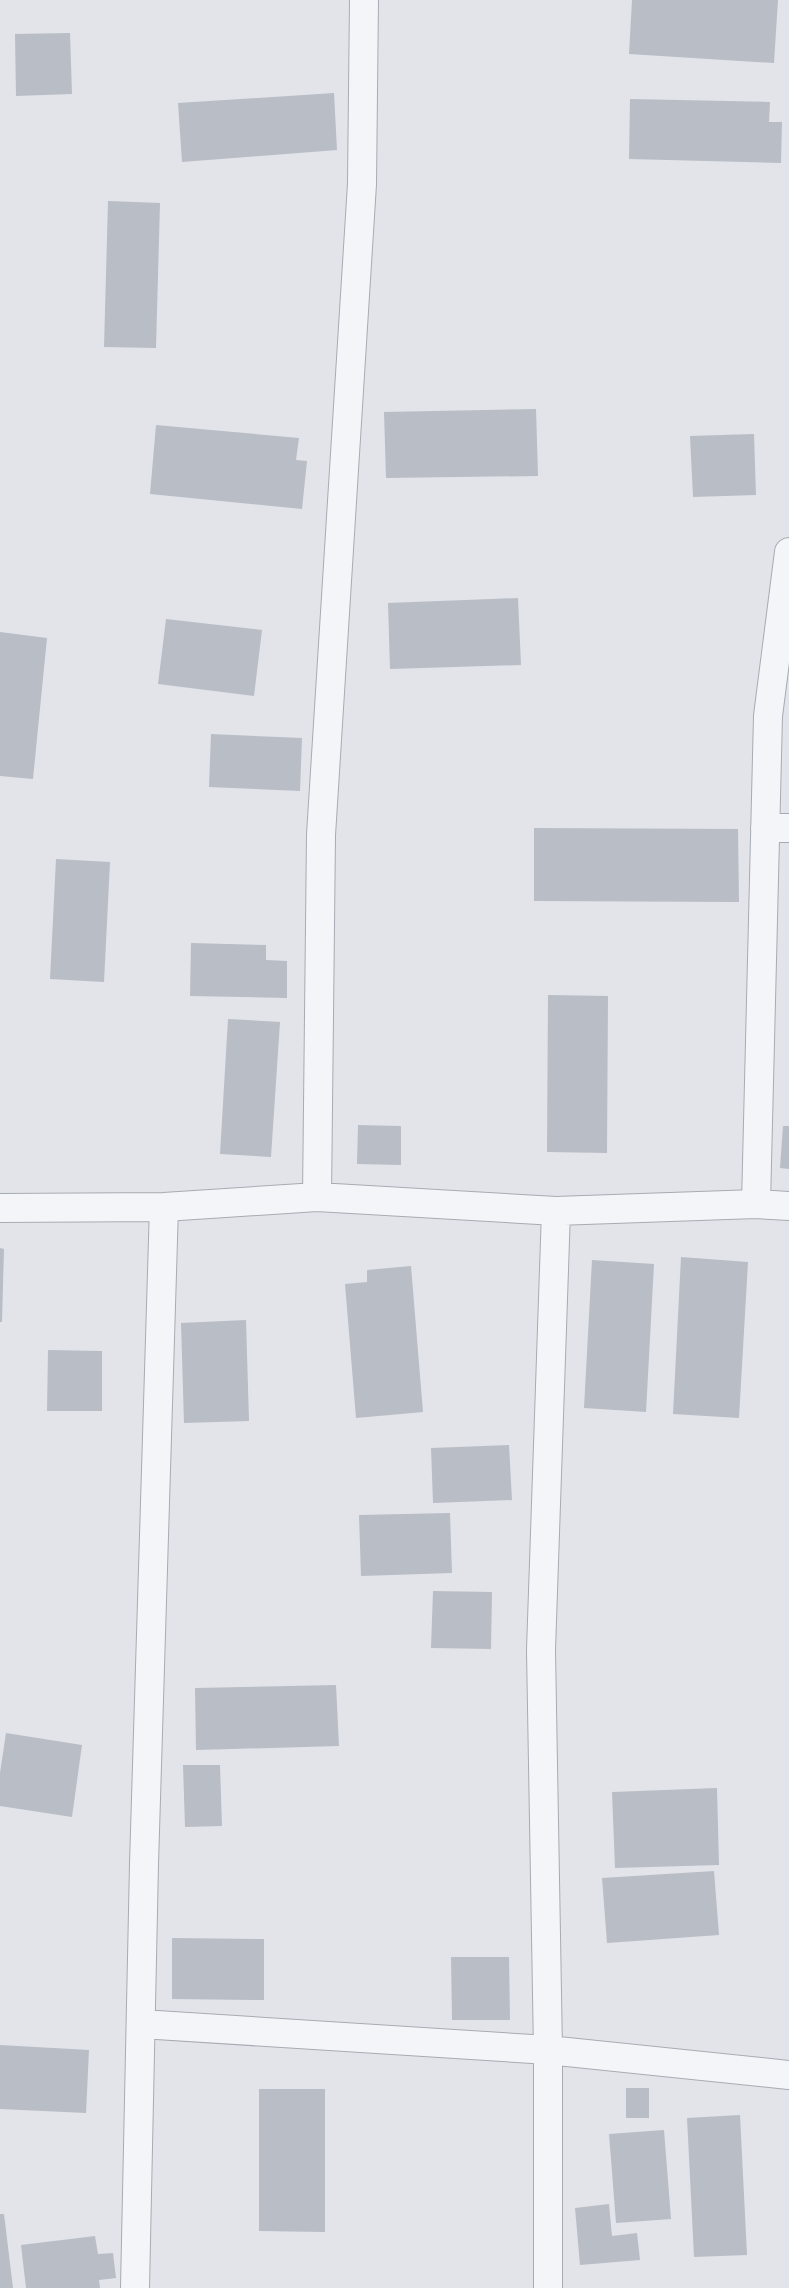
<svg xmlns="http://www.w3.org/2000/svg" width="789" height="2288" font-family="Karla,sans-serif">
  <rect width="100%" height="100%" fill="#e2e4e9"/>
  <path fill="#b9bdc6" d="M632,0H778L774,63L629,54Z
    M70,33L72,94L16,96L15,34Z
    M334,93L337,150L182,162L178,103Z
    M630,99L770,102L769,122H782L781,163L629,159Z
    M108,201L160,203L156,348L104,347Z
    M536,409L538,476L386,478L384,412Z
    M156,425L299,438L296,460L307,461L302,509L150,494Z
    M754,434L756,495L693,497L690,436Z
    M518,598L521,665L390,669L388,603Z
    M166,619L262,630L254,696L158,684Z
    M0,632L47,638L33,779L0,776Z
    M211,734L302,738L300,791L209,787Z
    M534,828L738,829L739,902L534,901Z
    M56,859L110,862L104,982L50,979Z
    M191,943L266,945V960L287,961V998L190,996Z
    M548,995L608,996L607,1153L547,1152Z
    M228,1019L280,1022L271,1157L220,1154Z
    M358,1125L401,1126V1165L357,1164Z
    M783,1126H789V1169L780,1168Z
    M0,1248L4,1249L2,1322H0Z
    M681,1257L748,1262L739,1418L673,1414Z
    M592,1260L654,1264L646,1412L584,1408Z
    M411,1266L423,1412L356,1418L345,1284L367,1282V1270Z
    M246,1320L249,1421L184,1423L181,1323Z
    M48,1350L102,1351V1411H47Z
    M509,1445L512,1500L433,1503L431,1448Z
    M450,1513L452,1573L361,1576L359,1515Z
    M433,1591L492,1592L491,1649L431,1648Z
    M336,1685L339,1746L196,1750L195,1688Z
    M6,1733L82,1745L72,1817L0,1806V1773Z
    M183,1765H220L222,1826L185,1827Z
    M717,1788L719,1865L615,1868L612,1792Z
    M714,1871L719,1935L607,1943L602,1878Z
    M172,1938L264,1939V2000L172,1999Z
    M451,1957H509L510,2020H452Z
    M0,2045L89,2050L86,2113L0,2109Z
    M626,2088H649V2118H626Z
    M259,2089H325V2232L259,2231Z
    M740,2115L747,2255L694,2257L687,2118Z
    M664,2130L671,2219L616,2223L609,2134Z
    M609,2204L612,2236L637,2233L640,2260L580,2265L575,2208Z
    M0,2214H4L13,2288H0Z
    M95,2236L98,2254L113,2253L116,2278L99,2280L100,2288H26L21,2245Z"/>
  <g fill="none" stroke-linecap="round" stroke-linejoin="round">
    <g stroke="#a7abb3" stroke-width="30">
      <path id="minor" d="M765,828H789
        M317,1197L321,835L362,184L364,0
        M756,1204L768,716L789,552
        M0,1208L164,1207L317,1197L556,1211L756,1204L789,1206
        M141,2024L548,2050L789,2075
        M135,2288L144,1864L164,1207
        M548,2288V2050L541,1650L556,1211"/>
    </g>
    <use href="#minor" stroke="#f4f5f8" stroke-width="28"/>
  </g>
</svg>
